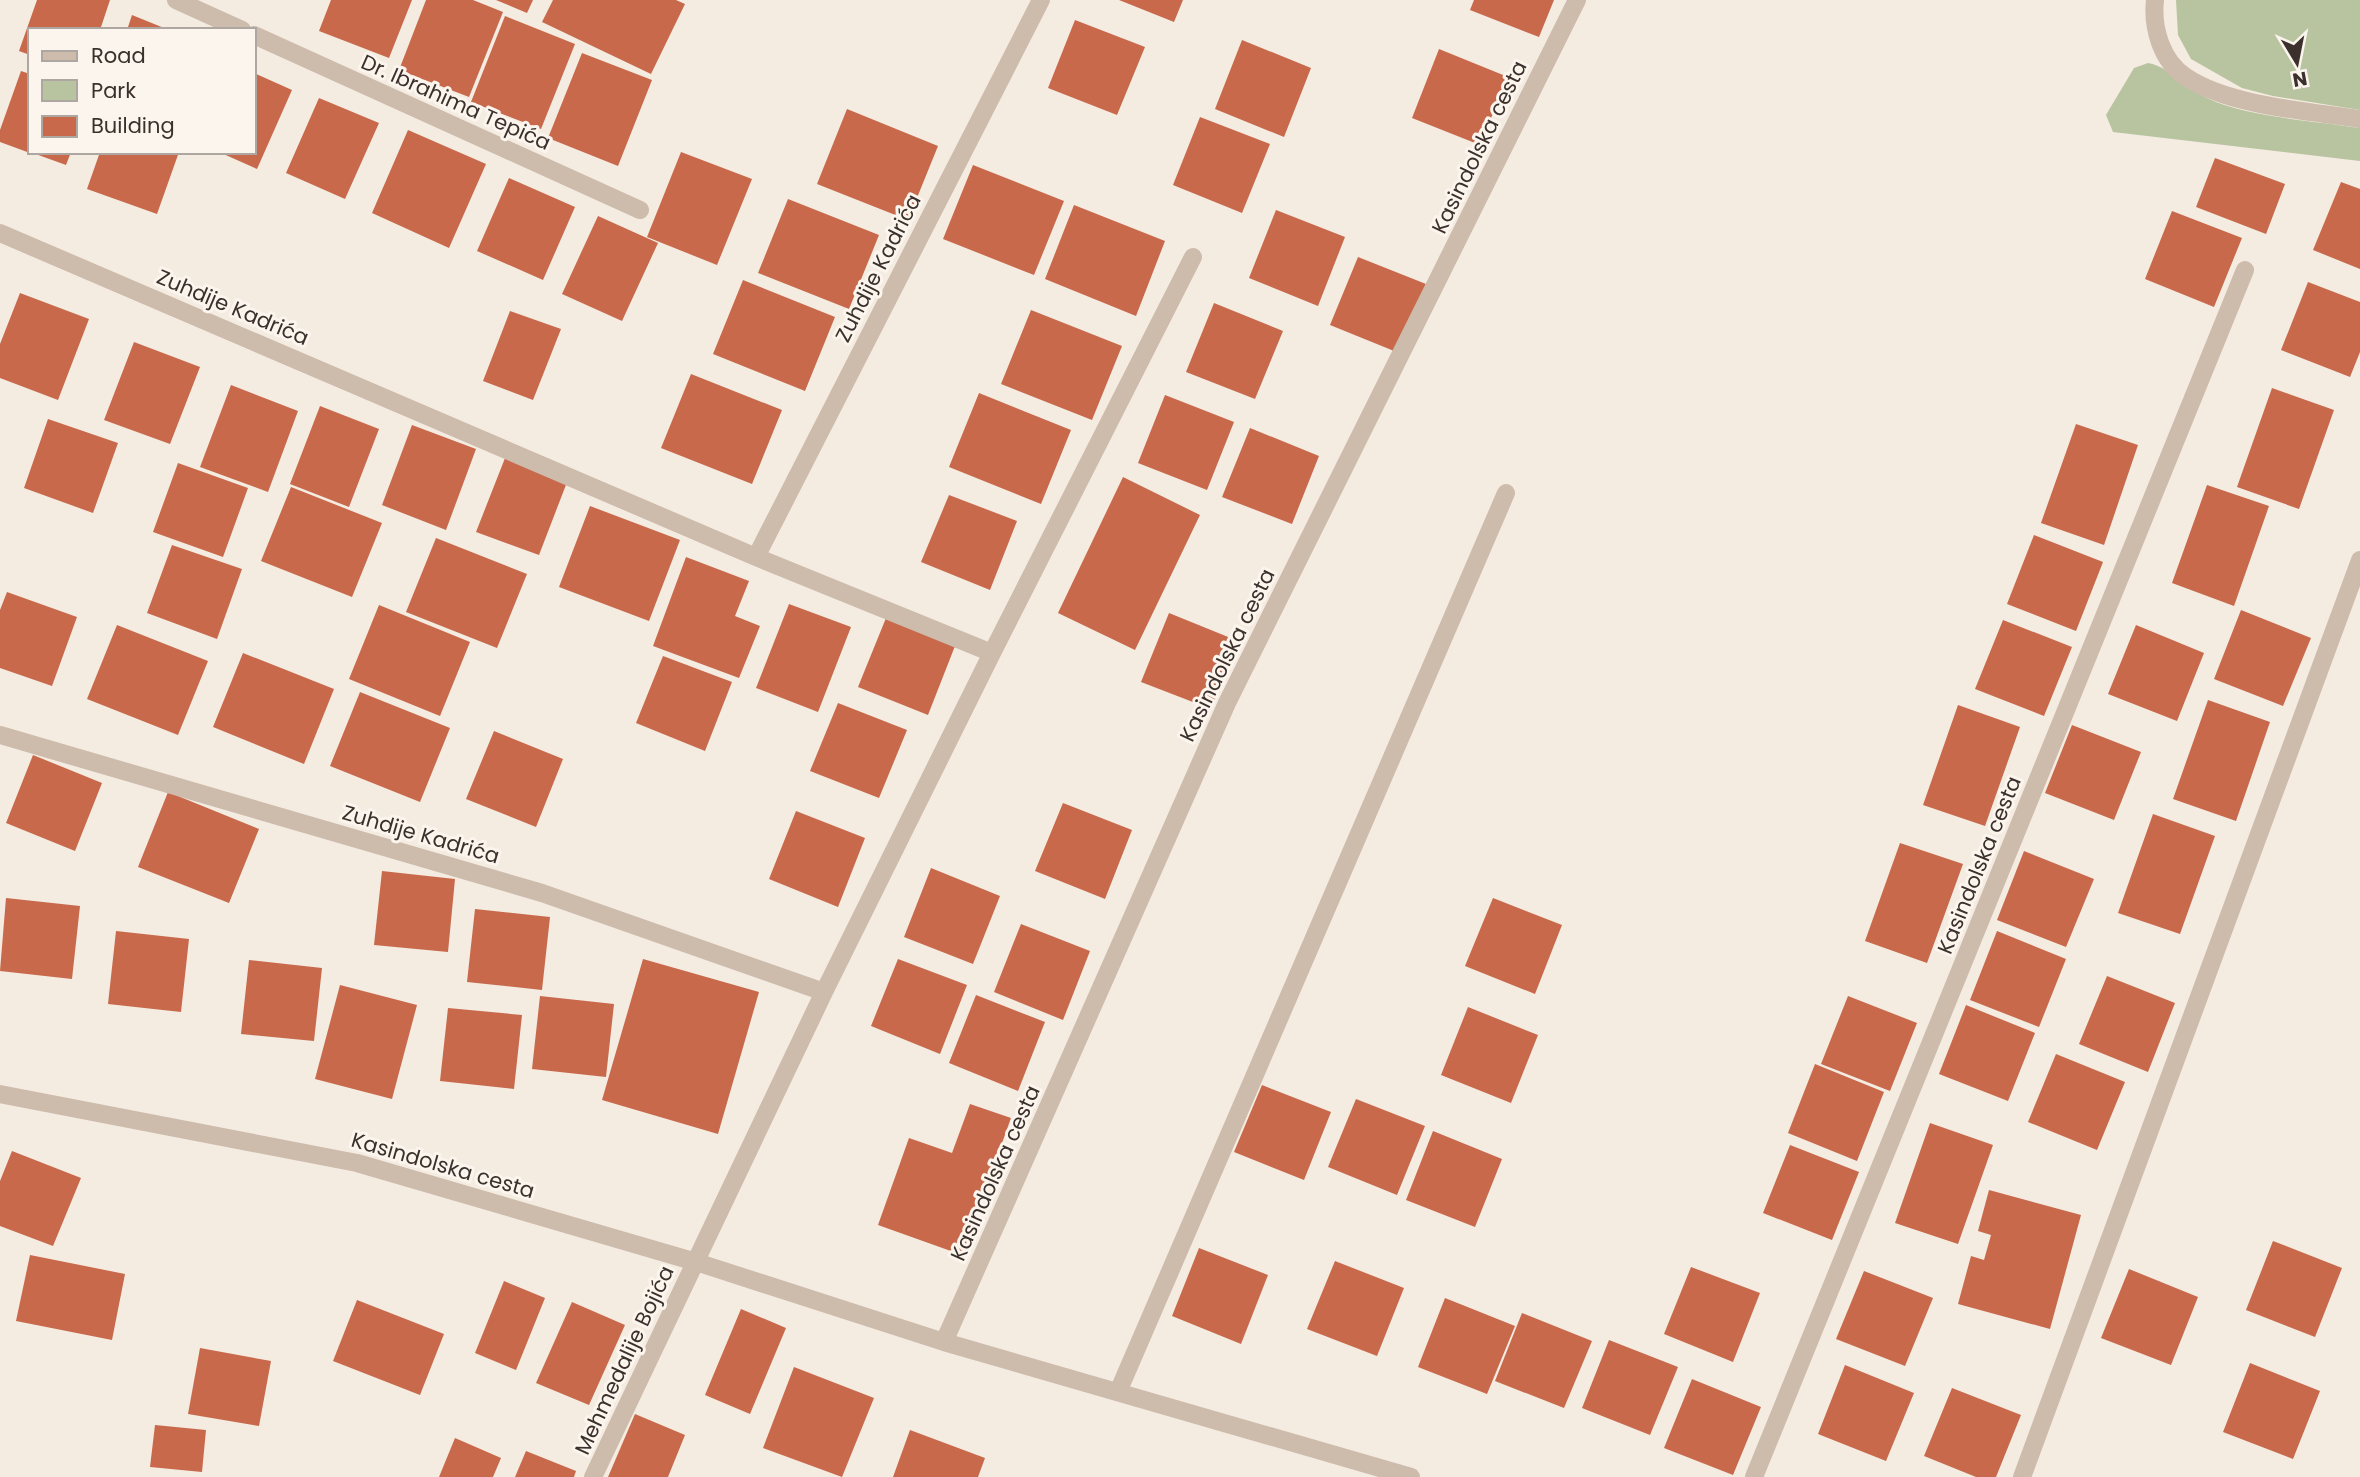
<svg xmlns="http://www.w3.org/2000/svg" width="2360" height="1477" font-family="Poppins,sans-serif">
  <rect width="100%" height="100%" fill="#f4ebe1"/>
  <path fill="#b8c4a0" d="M2176,0H2360V110L2273,96L2242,88L2191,59L2178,35Z
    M2148,63C2172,68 2187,89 2209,99C2248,117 2316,121 2360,128V161L2113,132L2106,115L2134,68Z"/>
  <path fill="#c8694b" d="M37,0H110L100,30H30V55L19,51Z
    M331,0H412L389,58L319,31Z
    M426,0H473L503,12L469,97L399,70Z
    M496,0H533L527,13Z
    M553,0H676L685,4L651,74L542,22Z
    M1119,0H1183L1174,22Z
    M1474,0H1554L1539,37L1470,10Z
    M132,15L169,30H127Z
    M505,16L575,44L541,129L471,102Z
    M1075,20L1145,47L1117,115L1048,88Z
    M1242,40L1311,68L1284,137L1215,109Z
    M1439,49L1508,77L1480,145L1412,118Z
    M582,53L652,80L618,166L548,138Z
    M21,71L30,74V153L0,142V130Z
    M254,73L292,90L257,169L219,152H254Z
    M319,98L379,123L345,199L286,173Z
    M847,109L938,146L908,220L817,184Z
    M1200,117L1270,144L1242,213L1173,185Z
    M408,130L486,164L449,248L372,213Z
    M30,152H71L66,165Z
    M100,152H179L157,214L87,189Z
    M681,152L752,179L717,265L647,237Z
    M2215,158L2285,184L2266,234L2196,207Z
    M973,165L1064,201L1034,275L943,239Z
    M509,178L575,207L543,280L477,251Z
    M2341,182L2360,189V269L2313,250Z
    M788,199L879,235L849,309L758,273Z
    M1074,205L1165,241L1136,316L1045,279Z
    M1276,210L1345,237L1318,306L1249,278Z
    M2172,211L2242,238L2214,307L2145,279Z
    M598,216L658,243L622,321L562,294Z
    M1358,257L1426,284L1399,353L1330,325Z
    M743,280L835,317L805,391L713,354Z
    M2308,282L2360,302V352L2350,377L2281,350Z
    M20,293L89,319L58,400L0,378V344Z
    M1214,303L1283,331L1255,399L1186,372Z
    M1031,310L1122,346L1092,420L1001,384Z
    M510,311L561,329L533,400L483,381Z
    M134,342L200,367L170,444L104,420Z
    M691,374L782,410L752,484L661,448Z
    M231,385L298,411L268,492L200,467Z
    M2272,388L2334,410L2299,509L2237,487Z
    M979,393L1071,430L1041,504L949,467Z
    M1165,395L1234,422L1207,490L1138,463Z
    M320,406L379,429L349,507L290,484Z
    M48,419L118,443L93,513L24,488Z
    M2076,424L2138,445L2104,545L2041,523Z
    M412,425L476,449L446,530L382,505Z
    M1250,428L1319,456L1292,524L1222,497Z
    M507,453L569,477L539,555L476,532Z
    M178,463L248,488L223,557L153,532Z
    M1123,477L1200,515L1135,650L1058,613Z
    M2207,485L2269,506L2234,606L2172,583Z
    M291,487L382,523L352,597L261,561Z
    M949,495L1017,521L990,590L921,562Z
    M590,506L680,540L649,621L559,587Z
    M2034,535L2103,562L2076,631L2007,604Z
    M436,538L527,574L497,648L406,612Z
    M172,545L242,569L217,639L147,613Z
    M686,557L749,581L735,616L760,626L739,678L653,646Z
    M7,592L77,617L52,686L0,668V610Z
    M789,604L851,627L818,712L756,688Z
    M379,605L470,642L440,716L349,679Z
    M2241,610L2311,638L2283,706L2214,679Z
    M1169,613L1238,641L1211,709L1141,682Z
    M886,618L955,646L928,715L858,687Z
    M2003,620L2072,647L2044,716L1975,689Z
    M117,625L208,661L178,735L87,699Z
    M2136,625L2204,653L2177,721L2108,694Z
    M243,653L334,689L304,764L213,727Z
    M663,656L732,682L705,751L636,723Z
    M360,692L450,728L420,802L330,766Z
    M2208,700L2270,722L2236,821L2173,799Z
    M838,703L907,730L879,798L810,771Z
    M1958,705L2020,727L1985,826L1923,805Z
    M2072,725L2141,752L2114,820L2045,793Z
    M494,731L563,759L536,827L466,799Z
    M33,755L102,783L75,851L6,823Z
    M168,792L259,829L229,903L138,867Z
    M1063,803L1132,830L1105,899L1035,871Z
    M796,811L865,838L838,907L769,879Z
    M2153,814L2215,836L2180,934L2118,913Z
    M1900,843L1963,864L1927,963L1865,941Z
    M2024,851L2094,879L2066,947L1997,920Z
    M931,868L1000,896L973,964L904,937Z
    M382,871L455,879L448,952L374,945Z
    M6,898L80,906L72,979L0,971Z
    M1493,898L1562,925L1535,994L1465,966Z
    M475,909L550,917L542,990L467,982Z
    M1021,924L1090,951L1063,1020L994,992Z
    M116,931L189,939L181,1012L108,1004Z
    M1997,931L2066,959L2039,1027L1970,1000Z
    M643,959L759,992L718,1134L602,1100Z
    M898,959L967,985L940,1054L871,1026Z
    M249,960L322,968L314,1041L241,1034Z
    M2107,976L2175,1003L2148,1072L2079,1044Z
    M340,985L417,1005L392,1099L315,1079Z
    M976,995L1045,1022L1018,1091L949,1063Z
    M540,996L614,1004L606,1077L532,1069Z
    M1848,996L1917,1023L1890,1091L1821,1064Z
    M1966,1005L2035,1033L2008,1101L1939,1074Z
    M1468,1007L1538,1035L1511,1103L1441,1075Z
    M448,1008L522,1015L514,1089L440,1081Z
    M2056,1054L2125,1082L2097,1150L2028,1122Z
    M1815,1064L1884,1092L1857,1161L1788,1133Z
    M1262,1085L1331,1112L1304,1180L1234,1152Z
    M1356,1099L1425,1126L1397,1195L1328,1167Z
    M970,1104L1011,1118L962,1255L878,1225L909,1138L952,1153Z
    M1930,1123L1993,1145L1958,1244L1895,1223Z
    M1433,1131L1502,1159L1475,1227L1406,1200Z
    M1790,1145L1859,1172L1832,1240L1763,1213Z
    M12,1151L81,1178L53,1246L0,1226V1181Z
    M1989,1190L2081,1215L2050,1329L1958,1304L1971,1256L1984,1260L1991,1235L1978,1231Z
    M2273,1241L2342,1268L2315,1337L2246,1310Z
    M1199,1248L1268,1275L1241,1344L1172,1316Z
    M30,1255L125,1274L112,1340L16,1321Z
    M1335,1261L1404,1288L1377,1356L1307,1329Z
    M1691,1267L1760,1293L1733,1362L1664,1334Z
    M2129,1269L2198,1297L2171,1365L2101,1338Z
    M1864,1271L1933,1298L1905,1366L1836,1339Z
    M504,1281L545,1298L516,1370L475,1353Z
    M1445,1298L1515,1326L1487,1394L1418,1367Z
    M357,1300L444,1334L420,1395L333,1361Z
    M572,1302L625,1325L589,1405L536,1383Z
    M741,1309L786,1328L750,1414L705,1395Z
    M1522,1313L1592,1341L1564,1408L1495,1381Z
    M1609,1340L1678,1367L1650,1435L1582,1408Z
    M200,1348L271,1361L259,1426L188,1414Z
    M2250,1363L2320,1391L2293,1459L2223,1432Z
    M1845,1365L1914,1393L1886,1461L1818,1434Z
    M794,1367L874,1398L842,1477L763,1448Z
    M1692,1379L1761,1407L1733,1475L1664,1448Z
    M1952,1388L2021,1415L1996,1477H1976L1924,1456Z
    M635,1414L685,1435L668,1477H608Z
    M155,1425L206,1430L202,1472L150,1467Z
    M910,1430L985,1458L978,1477H893Z
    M455,1438L501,1458L493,1477H439Z
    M526,1451L576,1471L574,1477H515Z"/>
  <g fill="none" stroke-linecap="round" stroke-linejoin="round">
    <path stroke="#cdbbac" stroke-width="18" d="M2155,0C2152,27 2161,61 2186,77C2229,106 2309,111 2360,119
      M1118,1392L1506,493"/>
    <path stroke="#cdbbac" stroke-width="18" d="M176,0L242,30
      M254,35L640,210
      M0,233L756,557L992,653
      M756,557L1041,0
      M0,735L542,893L824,992
      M0,1094L357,1163L696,1262L944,1342L1411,1477
      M944,1342L1227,703L1577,0
      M593,1477L824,992L992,653L1193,257
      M1754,1477L2245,270
      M2022,1477L2360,560"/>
  </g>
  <g text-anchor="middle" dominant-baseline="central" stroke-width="6" stroke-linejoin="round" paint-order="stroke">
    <g font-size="21" fill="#3b302b" stroke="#fbf5ee">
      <text transform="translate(456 102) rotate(24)">Dr. Ibrahima Tepića</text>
      <text transform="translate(1479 147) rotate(-64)">Kasindolska cesta</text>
      <text transform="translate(878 268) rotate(-63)">Zuhdije Kadrića</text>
      <text transform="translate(233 307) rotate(23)">Zuhdije Kadrića</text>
      <text transform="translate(1227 655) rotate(-64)">Kasindolska cesta</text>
      <text transform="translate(421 834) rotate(16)">Zuhdije Kadrića</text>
      <text transform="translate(1979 865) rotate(-68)">Kasindolska cesta</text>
      <text transform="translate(443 1165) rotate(16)">Kasindolska cesta</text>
      <text transform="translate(995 1173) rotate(-66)">Kasindolska cesta</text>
      <text transform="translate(624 1360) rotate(-65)">Mehmedalije Bojića</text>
    </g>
  </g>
  <rect x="28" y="28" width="228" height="126" fill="#fbf5ee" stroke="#aea6a0" stroke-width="2"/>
  <rect x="42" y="51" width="35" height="10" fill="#cdbbac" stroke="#aea6a0" stroke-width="2"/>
  <text x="91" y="63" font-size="21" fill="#3b302b">Road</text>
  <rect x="42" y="80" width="35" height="21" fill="#b8c4a0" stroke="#aea6a0" stroke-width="2"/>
  <text x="91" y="98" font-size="21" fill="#3b302b">Park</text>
  <rect x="42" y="116" width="35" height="21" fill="#c8694b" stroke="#aea6a0" stroke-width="2"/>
  <text x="91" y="133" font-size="21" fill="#3b302b">Building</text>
  <g transform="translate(2297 63) rotate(170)" stroke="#fbf5ee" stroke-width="5" paint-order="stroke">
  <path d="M0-5L12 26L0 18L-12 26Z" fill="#3b302b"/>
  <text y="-10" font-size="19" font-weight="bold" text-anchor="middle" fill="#3b302b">N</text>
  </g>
</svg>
